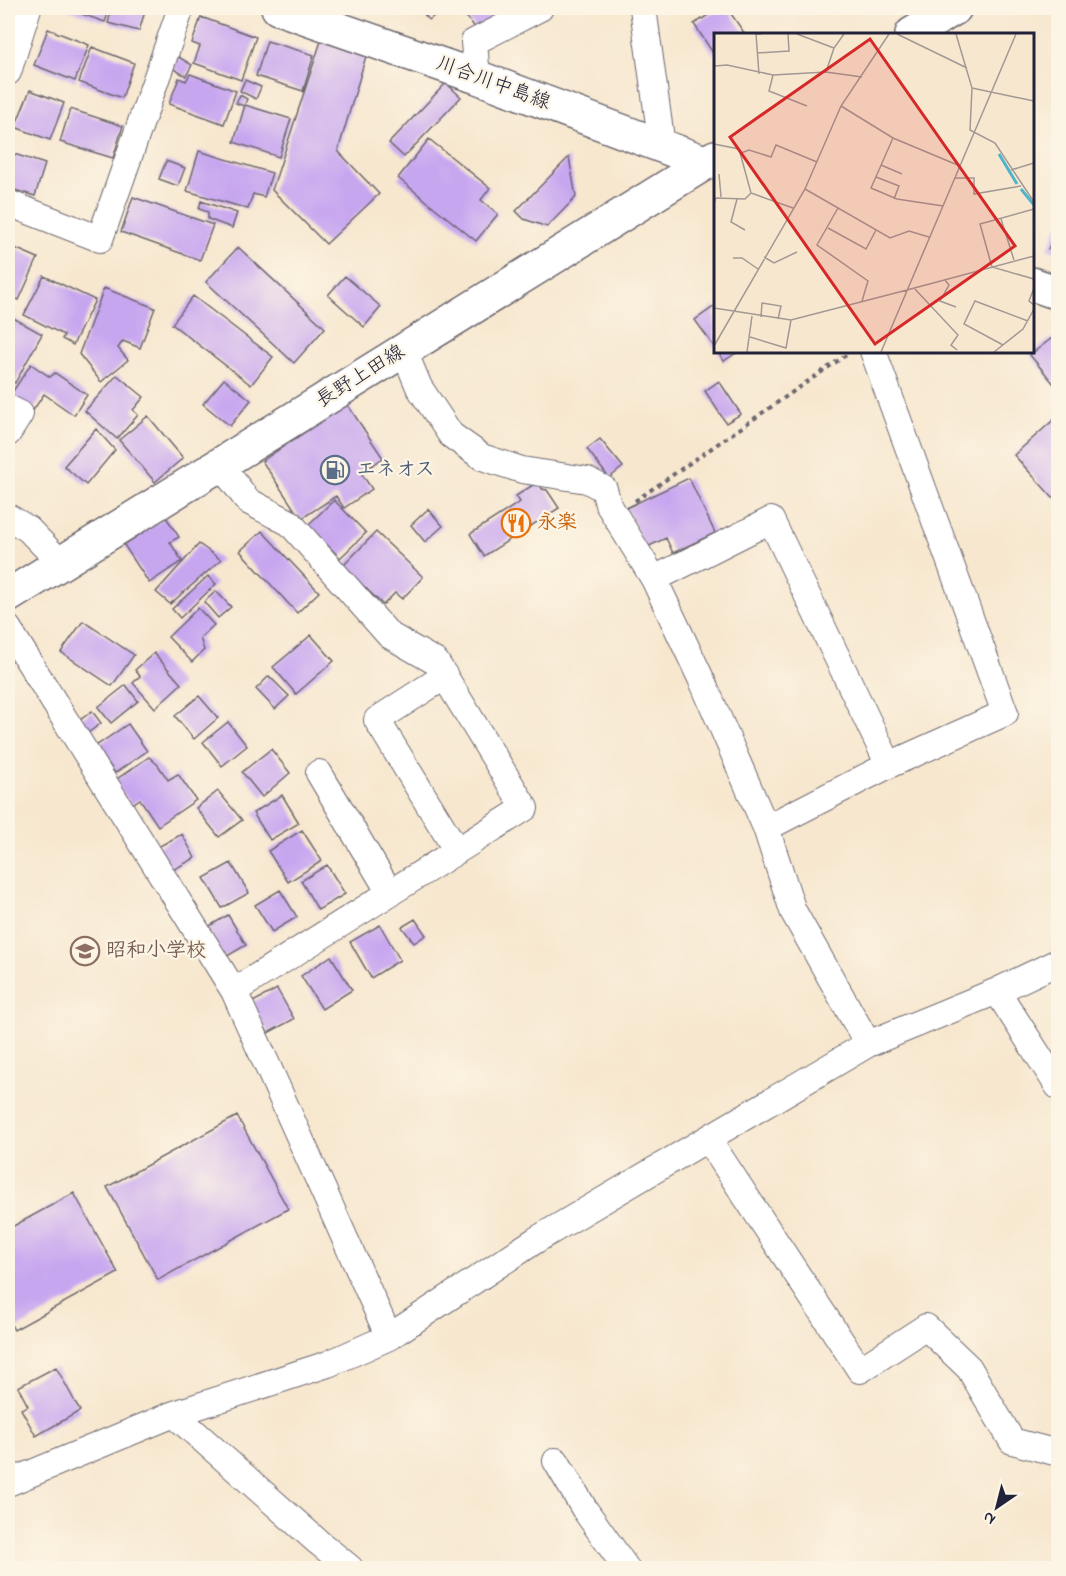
<svg xmlns="http://www.w3.org/2000/svg" width="1066" height="1576" font-family="'Indie Flower','Klee One',sans-serif">
  <rect width="100%" height="100%" fill="#fcf5e5"/>
  <filter id="ink" filterUnits="userSpaceOnUse"><feTurbulence type="fractalNoise" baseFrequency=".0167" numOctaves="2"/><feDisplacementMap in="SourceGraphic" scale="12" xChannelSelector="R" yChannelSelector="G"/><feConvolveMatrix kernelMatrix="1 2 1 2 8 2 1 2 1" color-interpolation-filters="sRGB"/></filter>
  <filter id="wash" filterUnits="userSpaceOnUse"><feTurbulence type="fractalNoise" baseFrequency=".008" numOctaves="4" result="noise"/><feDisplacementMap in="SourceGraphic" scale="24" xChannelSelector="R" yChannelSelector="G"/><feGaussianBlur stdDeviation="1.35" result="paint"/><feColorMatrix in="noise" values="0 0 0 0 0 0 0 0 0 0 0 0 0 0 0 0 0 1.4 0 .05"/><feComposite in="paint" operator="in"/></filter>
  <g filter="url(#wash)">
    <rect width="100%" height="100%" fill="#f7e7cf"/>
    <g id="blocks">
      <path fill="#c7a6f0" d="M64,8H110L105,22Z
        M112,8H146L139,31L108,23Z
        M419,8H444L429,20Z
        M459,8H499L502,12L478,31Z
        M719,8H727L745,34H715V56L694,24Z
        M201,17L256,37L241,80L194,63L200,46L192,43Z
        M48,29L89,45L75,81L34,65Z
        M267,41L314,55L303,91L256,76Z
        M321,41L366,56L338,151L379,194L326,244L272,190Z
        M92,47L134,63L122,98L79,82Z
        M177,56L192,65L186,76L170,67Z
        M190,74L236,91L224,124L169,104L179,78L186,81Z
        M245,80L261,87L256,99L240,91Z
        M446,83L461,97L404,157L389,143Z
        M30,90L64,103L50,140L15,127Z
        M240,95L247,99L244,106L236,103Z
        M245,105L291,119L279,157L234,142Z
        M70,109L123,126L113,158L60,142Z
        M429,139L490,188L481,200L498,214L476,241L398,178Z
        M199,151L272,173L264,197L253,194L248,209L187,191Z
        M8,152L45,164L35,196L8,188Z
        M569,157L576,197L547,227L524,219L516,211Z
        M166,161L185,168L178,186L159,179Z
        M133,197L213,225L200,260L121,232Z
        M201,201L237,213L232,228L208,219V212L199,209Z
        M1058,224V253L1048,249Z
        M8,245L38,258L19,300L8,295Z
        M238,247L325,328L294,363L206,282Z
        M44,276L95,300L73,345L62,339L64,335L24,315Z
        M345,276L381,307L364,327L328,295Z
        M104,288L155,308L140,348L123,341L118,348L128,360L101,382L79,354Z
        M193,296L273,357L251,385L172,324Z
        M715,306V348L695,320Z
        M8,315L42,334L15,383L8,379Z
        M1052,338L1058,346V389L1030,355Z
        M717,351H739L724,361Z
        M31,364L50,377L55,373L87,395L74,415L44,394L32,412L9,397Z
        M117,375L144,397L133,410L138,415L117,439L85,411Z
        M224,379L251,400L230,426L203,404Z
        M719,381L741,414L726,423L705,391Z
        M347,404L383,458L361,473L372,489L344,508L336,496L301,519L262,461Z
        M148,416L183,458L155,482L119,440Z
        M1058,416V493L1053,498L1014,455Z
        M96,429L115,450L86,485L64,466Z
        M600,439L623,467L609,478L587,449Z
        M689,478L715,533L673,553L666,538L645,548L626,508Z
        M539,481L542,489L547,490L559,508L484,556L470,534L520,502L516,496Z
        M334,500L366,533L340,558L308,525Z
        M428,509L443,526L425,542L411,525Z
        M166,517L179,537L170,542L182,561L149,583L124,545Z
        M262,531L319,592L297,613L240,551Z
        M376,532L423,577L402,599L395,593L383,605L343,566Z
        M199,544L221,560L170,604L156,592Z
        M208,576L216,584L180,618L172,609Z
        M216,591L231,607L218,618L204,602Z
        M198,608L214,625L200,638L204,650L192,662L168,637Z
        M83,621L134,655L112,686L61,652Z
        M311,635L334,661L296,694L273,667Z
        M154,653L181,684L155,708L133,683L140,676L135,670Z
        M269,676L289,696L275,709L256,689Z
        M126,685L138,701L111,723L98,707Z
        M199,696L218,718L194,739L175,716Z
        M92,711L101,723L84,736L75,724Z
        M228,722L247,746L222,766L203,742Z
        M128,724L147,751L115,773L96,746Z
        M271,749L290,773L262,797L242,772Z
        M149,757L158,765L168,780L178,774L196,800L158,826L140,799L131,805L114,781Z
        M218,791L242,820L219,837L196,808Z
        M282,795L299,823L270,840L253,813Z
        M302,830L322,861L288,882L268,851Z
        M182,834L195,858L169,872L156,848Z
        M231,863L249,893L222,908L204,878Z
        M327,865L345,894L318,910L301,881Z
        M280,890L297,917L272,932L255,905Z
        M228,915L246,945L224,958L206,928Z
        M415,919L426,935L414,943L402,927Z
        M380,925L400,960L371,978L350,942Z
        M331,956L352,990L322,1009L301,976Z
        M277,989L294,1019L268,1033L251,1003Z
        M237,1116L288,1209L158,1280L107,1187Z
        M74,1193L118,1273L14,1330L8,1319V1229Z
        M56,1367L80,1411L36,1436L21,1409L28,1406L18,1387Z"/>
    </g>
  </g>
  <g filter="url(#ink)">
    <use href="#blocks" fill-opacity="0" stroke="#6d676f" stroke-width="1.5"/>
    <g fill="none" stroke-linecap="round" stroke-linejoin="round">
      <g stroke="#6d676f" stroke-width="28">
        <path id="minor" d="M643,8L662,146
          M8,72L28,8
          M477,77L474,42L540,8
          M8,203L100,239L181,8
          M404,351L419,387L451,435L482,457L522,470L587,480L604,489L608,504L654,579L704,685L766,828L793,911L868,1044
          M8,408L20,414L8,433
          M220,464L248,501L290,523L389,635L436,662L525,808L234,991
          M8,517L28,529L60,562
          M654,579L771,520L889,765
          M8,628L234,991L389,1337
          M445,676L377,720L457,851
          M319,773L390,893
          M766,828L889,765L1005,713L873,351
          M997,991L1058,1086
          M708,1139L860,1370L926,1327L969,1368L1012,1441L1058,1453
          M174,1414L318,1542L350,1568
          M556,1461L585,1510L626,1568
          M8,1483L174,1414L328,1364L389,1337L536,1240L868,1044L997,991L1058,962"/>
      </g>
      <g stroke="#6d676f" stroke-width="36">
        <path id="tertiary" d="M1032,284L1058,293"/>
      </g>
      <g stroke="#6d676f" stroke-width="36">
        <path id="secondary" d="M278,8L477,77L707,163"/>
      </g>
      <g stroke="#6d676f" stroke-width="36">
        <path id="primary" d="M912,34L955,8
          M8,596L715,157"/>
      </g>
      <path stroke="#6d676f" stroke-width="4" stroke-dasharray="4.5 4.5" stroke-linecap="butt" d="M635,501L849,353"/>
      <use href="#minor" stroke="#fff" stroke-width="26"/>
      <use href="#tertiary" stroke="#fff" stroke-width="33"/>
      <use href="#secondary" stroke="#fff" stroke-width="33"/>
      <use href="#primary" stroke="#fff" stroke-width="33"/>
    </g>
  </g>
  <defs>
    <g id="fuel-ring" transform="scale(1.5)"><circle r="9.5" fill="#fcf5e5" stroke="#5c6f8a" stroke-width="1.5"/><path d="M-5.5-6h7V0h2V4h1.3V-2.5L3-4.5l.8-.8L6-3V5H2.5V1h-1V6h-7ZM-4.2-4.7v3.2H.2V-4.7Z" fill="#5c6f8a"/></g>
    <g id="restaurant-ring" transform="scale(1.5)"><circle r="9.5" fill="#fcf5e5" stroke="#e8710a" stroke-width="1.5"/><path d="M-5-6h1v4h1v-4h1v4h1v-4h1v5L-1.5 .5V6h-2V.5L-5-1ZM5-6V6H3V1.5H1.5Q1.5-4 5-6Z" fill="#e8710a"/></g>
    <g id="school-ring" transform="scale(1.5)"><circle r="9.5" fill="#fcf5e5" stroke="#8d6e63" stroke-width="1.5"/><path d="M0-5L7-2L0 1L-7-2ZM-4 1L0 2.5L4 1V4Q0 6-4 4Z" fill="#8d6e63"/></g>
  </defs>
  <g fill-rule="evenodd">
    <use href="#fuel-ring" x="335" y="470"/>
    <use href="#restaurant-ring" x="516" y="523"/>
    <use href="#school-ring" x="85" y="951"/>
  </g>
  <g text-anchor="middle" dominant-baseline="central" stroke-width="4.5" stroke-linejoin="round" paint-order="stroke">
    <g font-size="20" fill="#22223b" stroke="#fcf5e5">
      <text transform="translate(493 84) rotate(20)">川合川中島線</text>
      <text transform="translate(361 377) rotate(-32)">長野上田線</text>
    </g>
    <g font-size="20" font-weight="bold" fill="#4e5e75" stroke="#fcf5e5" text-anchor="start">
      <text x="356" y="470">エネオス</text>
    </g>
    <g font-size="20" font-weight="bold" fill="#c56008" stroke="#fcf5e5" text-anchor="start">
      <text x="537" y="523">永楽</text>
    </g>
    <g font-size="20" font-weight="bold" fill="#785e54" stroke="#fcf5e5" text-anchor="start">
      <text x="106" y="951">昭和小学校</text>
    </g>
  </g>
  <g transform="translate(714 33)">
    <rect width="320" height="320" fill="#f7e7cf"/>
    <path fill="none" stroke="#4db5cb" stroke-width="3" d="M285,121L303,151M307,156L320,172"/>
    <path fill="none" stroke="#a29894" stroke-width="1.5" d="M83,1L120,15M183,1L253,35M242,1L258,55L256,97L281,110L320,169M43,20L75,18L74,1M0,33L13,32L59,42L112,39L148,44M112,39L120,15L130,1M45,41L42,1H47M59,42L55,58L93,73M258,55L320,68M127,73L179,105L246,133M179,105L157,155L183,166L229,173M0,111L25,116L37,160L79,175M27,120L35,117L57,124L62,112L103,129M167,132L188,141M297,137L320,130M5,141L7,164M162,144L185,153L180,166M241,145H260V161L307,153M91,156L176,205L195,198L215,204M23,166L17,189L31,197M0,170L2,165L31,166L37,160M124,175L103,212L154,248L148,268M320,176L266,191L278,234L320,246M287,186L300,227M114,195L152,216L162,197M50,224L60,230L83,219M19,225H28L44,236M231,247L235,252L226,268L242,274M200,255L244,302L237,312L243,317M320,255L315,268L320,272M193,257L320,223M0,275L77,287L193,257M47,284L48,270L67,273L64,286M36,304L72,315L77,287M289,312L250,291L261,268L314,288M0,313L91,156L127,73L175,1M33,319L38,283M167,319L302,1M280,319L309,296L320,276"/>
    <path fill="#d62828" fill-opacity="0.15" stroke="#d62828" stroke-width="3" d="M156,6L301,213L161,311L16,104Z"/>
    <rect width="320" height="320" fill="none" stroke="#22223b" stroke-width="3"/>
  </g>
  <rect width="1066" height="1576" fill="none" stroke="#fcf5e5" stroke-width="30"/>
  <g transform="translate(997 1507) rotate(215)" stroke="#fcf5e5" stroke-width="4.5" paint-order="stroke">
  <path d="M0-4.5L10 22L0 15L-10 22Z" fill="#22223b"/>
  <text y="-9" font-size="16" font-weight="bold" text-anchor="middle" fill="#22223b">N</text>
  </g>
</svg>
